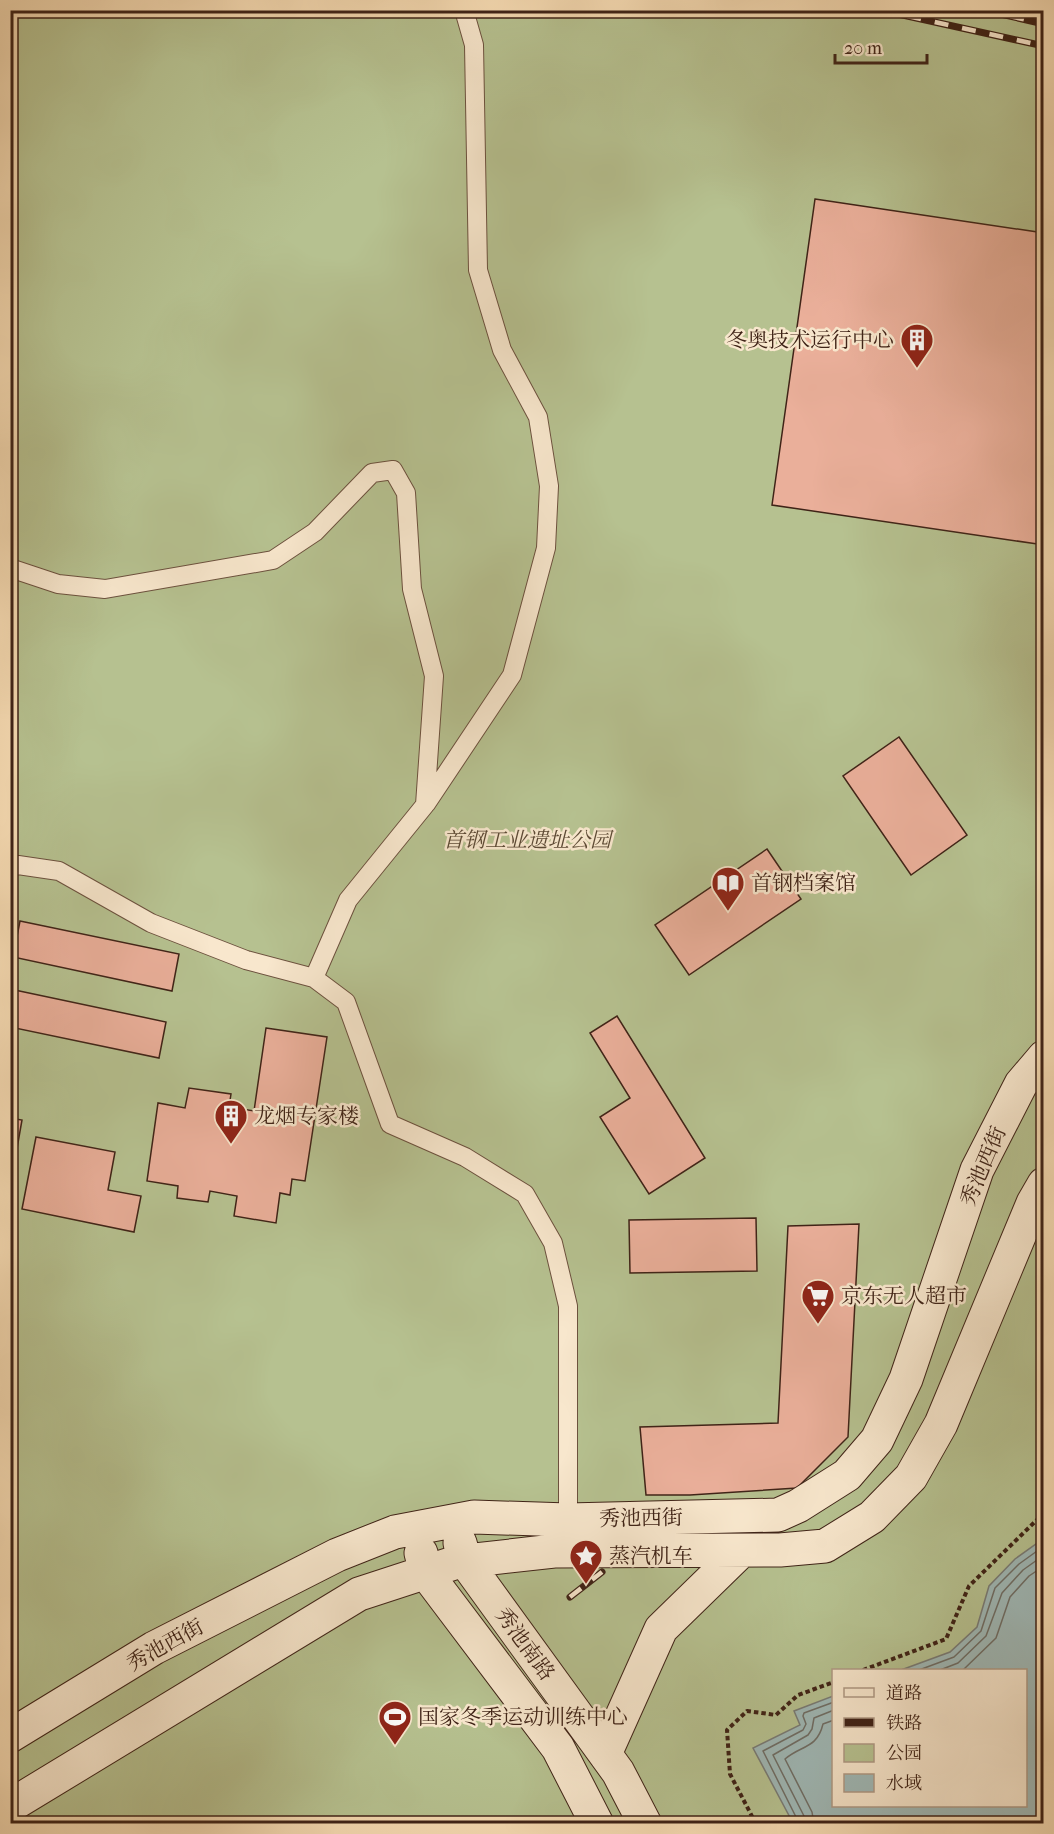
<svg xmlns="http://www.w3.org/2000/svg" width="1054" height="1834" font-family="'IM FELL French Canon','Noto Serif SC',serif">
  <rect width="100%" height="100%" fill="#f5dab2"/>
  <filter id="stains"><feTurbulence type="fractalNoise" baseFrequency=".00333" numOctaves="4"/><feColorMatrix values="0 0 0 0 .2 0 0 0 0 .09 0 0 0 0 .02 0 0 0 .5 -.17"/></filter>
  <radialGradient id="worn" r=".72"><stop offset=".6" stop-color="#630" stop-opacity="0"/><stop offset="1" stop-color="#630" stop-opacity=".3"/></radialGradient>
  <path fill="#b6c190" stroke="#7a7254" stroke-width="1.5" fill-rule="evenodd" d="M10,11H1043V1823H11ZM834,1670H1026V1806H834Z"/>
  <path fill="#9fb8b6" stroke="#797c76" stroke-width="1.5" d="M1043,1539V1823H793L753,1748L800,1725L794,1711L833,1696L834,1806H1026V1670H901L950,1652L977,1627L989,1586L1015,1559Z"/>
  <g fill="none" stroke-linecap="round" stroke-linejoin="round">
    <path stroke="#6f6e66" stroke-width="1.5" d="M919,1670L954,1657L981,1631L995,1588L1019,1564L1044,1546
      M940,1670L958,1663L986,1636L1002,1593L1023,1570L1044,1555
      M963,1670L996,1638L1010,1597L1029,1576L1044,1566
      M798,1824L797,1819L763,1751L803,1730L806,1724L803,1716L804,1713L834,1702
      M805,1824L804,1816L773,1755L808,1735L812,1729L814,1718L834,1710
      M814,1824L812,1812L785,1759C801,1745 817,1749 823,1724L834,1720"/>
  </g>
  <path fill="#eaaf9a" stroke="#3f2317" stroke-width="1.5" d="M815,199L1044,233V545L772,505Z
    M899,737L967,835L911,875L843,776Z
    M767,849L801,899L689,975L655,925Z
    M20,921L179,954L172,991L13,957Z
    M10,989L166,1022L159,1058L10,1027Z
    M617,1016L705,1158L649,1194L600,1117L630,1098L590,1033Z
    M266,1028L327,1037L305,1181L292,1179L290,1195L280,1193L276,1223L234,1216L237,1196L210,1191L208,1202L177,1198L178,1186L147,1181L158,1103L185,1108L189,1088L231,1094L229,1107L254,1111Z
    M10,1118L22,1120L10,1188Z
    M36,1137L115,1152L108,1190L141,1196L134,1232L22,1209Z
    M756,1218L757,1271L630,1273L629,1220Z
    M859,1224L848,1437L797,1488L690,1495H646L640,1427L778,1423L788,1226Z"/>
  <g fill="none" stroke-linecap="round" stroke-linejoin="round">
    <g stroke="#6c513e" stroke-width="20">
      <path id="lane" d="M10,568L58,584L105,589L273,560L315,532L372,473L393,470L406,493L412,589L434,676L425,805L348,900L314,978L346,1002L390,1124L465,1157L525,1194L553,1243L568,1306V1528
        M426,804L512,675L546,548L549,486L538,417L502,350L478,270L474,45L464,10
        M10,868L18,865L59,871L151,923L246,960L314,978"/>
    </g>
    <g stroke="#3f2317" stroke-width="35">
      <path id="secondary" d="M460,1543L465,1561L618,1772L645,1824
        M421,1553L426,1573L558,1748L597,1824
        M10,1736L154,1648L337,1555L395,1532L474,1517L568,1520L778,1515L798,1506L847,1475L877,1440L906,1379L977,1170L1021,1084L1044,1057
        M605,1754L661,1629L741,1551
        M10,1806L359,1594L457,1562L554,1551L780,1550L825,1546L872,1517L911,1477L941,1424L1033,1203L1044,1184"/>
    </g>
    <path stroke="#3f2317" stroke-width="4" stroke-dasharray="4.5 3" stroke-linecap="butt" d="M863,1670L946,1639L969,1586L1044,1513
      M756,1824L730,1774L727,1730L747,1711L776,1715L798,1695L834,1682"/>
    <use href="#lane" stroke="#f8e7cd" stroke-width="18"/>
    <use href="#secondary" stroke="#f8e7cd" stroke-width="33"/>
    <g stroke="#3f2317" stroke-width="7">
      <path id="rail" d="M880,10L1044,46
        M983,10L1044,24
        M570,1597L602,1572"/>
    </g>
    <use href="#rail" stroke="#f8e7cd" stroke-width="4.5" stroke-dasharray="14" stroke-linecap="butt"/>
  </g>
  <defs>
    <g id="building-pin" transform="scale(1.725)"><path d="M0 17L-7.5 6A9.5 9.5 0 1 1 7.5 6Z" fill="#8f2418" stroke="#f8e7cd"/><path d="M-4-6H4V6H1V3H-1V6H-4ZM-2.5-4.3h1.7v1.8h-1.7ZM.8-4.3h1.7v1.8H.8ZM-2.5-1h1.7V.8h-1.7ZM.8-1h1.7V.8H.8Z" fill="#fff"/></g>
    <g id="library-pin" transform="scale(1.725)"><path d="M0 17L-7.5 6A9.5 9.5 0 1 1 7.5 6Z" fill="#8f2418" stroke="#f8e7cd"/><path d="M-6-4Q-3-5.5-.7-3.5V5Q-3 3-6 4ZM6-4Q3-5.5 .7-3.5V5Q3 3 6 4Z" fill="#fff"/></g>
    <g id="supermarket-pin" transform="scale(1.725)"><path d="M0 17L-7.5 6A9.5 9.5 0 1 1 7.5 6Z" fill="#8f2418" stroke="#f8e7cd"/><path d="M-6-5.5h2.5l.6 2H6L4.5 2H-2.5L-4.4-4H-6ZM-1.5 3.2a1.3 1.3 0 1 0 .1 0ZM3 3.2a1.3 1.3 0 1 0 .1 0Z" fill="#fff"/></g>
    <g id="sight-pin" transform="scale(1.725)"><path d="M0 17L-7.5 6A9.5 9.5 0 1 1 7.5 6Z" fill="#8f2418" stroke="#f8e7cd"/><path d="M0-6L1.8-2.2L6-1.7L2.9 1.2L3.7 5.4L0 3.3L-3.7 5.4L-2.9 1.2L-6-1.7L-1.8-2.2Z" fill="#fff"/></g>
    <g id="stadium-pin" transform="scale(1.725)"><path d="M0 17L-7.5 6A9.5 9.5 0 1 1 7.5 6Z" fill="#8f2418" stroke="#f8e7cd"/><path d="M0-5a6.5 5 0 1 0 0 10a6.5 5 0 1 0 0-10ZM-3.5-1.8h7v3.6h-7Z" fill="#fff"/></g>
  </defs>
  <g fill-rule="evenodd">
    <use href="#building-pin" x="917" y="340"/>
    <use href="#library-pin" x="728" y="883"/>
    <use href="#building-pin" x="231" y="1116"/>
    <use href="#supermarket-pin" x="818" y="1296"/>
    <use href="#sight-pin" x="586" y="1556"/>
    <use href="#stadium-pin" x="395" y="1717"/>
  </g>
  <g text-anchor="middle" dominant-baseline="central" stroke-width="5" stroke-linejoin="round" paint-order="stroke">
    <g font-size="21" fill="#3f2317" stroke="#f8e7cd" text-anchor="start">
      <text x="894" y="340" text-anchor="end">冬奥技术运行中心</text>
      <text x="751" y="883">首钢档案馆</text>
      <text x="254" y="1116">龙烟专家楼</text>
      <text x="841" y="1296">京东无人超市</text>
      <text x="609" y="1556">蒸汽机车</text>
      <text x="418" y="1717">国家冬季运动训练中心</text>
    </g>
    <g font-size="21" font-style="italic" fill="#5d4a35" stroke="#f8e7cd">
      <text x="527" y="840">首钢工业遗址公园</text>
    </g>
    <g font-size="21" fill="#3f2317" stroke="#f8e7cd">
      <text transform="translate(983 1166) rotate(-67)">秀池西街</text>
      <text transform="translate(641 1518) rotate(-1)">秀池西街</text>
      <text transform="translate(525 1644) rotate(54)">秀池南路</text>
      <text transform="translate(165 1645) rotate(-29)">秀池西街</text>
    </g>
  </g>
  <rect width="1054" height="1834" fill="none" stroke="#f5dab2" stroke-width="36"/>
  <rect x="12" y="12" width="1030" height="1810" fill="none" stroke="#3f2317" stroke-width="3"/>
  <rect x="18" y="18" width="1018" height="1798" fill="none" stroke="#3f2317" stroke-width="1.5"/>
  <rect x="832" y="1669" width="195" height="138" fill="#f8e7cd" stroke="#ae9984" stroke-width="1.5"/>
  <rect x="844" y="1688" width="30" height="9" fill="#f8e7cd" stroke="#ae9984" stroke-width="1.5"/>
  <text x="886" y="1699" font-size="18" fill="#3f2317">道路</text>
  <rect x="844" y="1718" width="30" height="9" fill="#3f2317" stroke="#ae9984" stroke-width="1.5"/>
  <text x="886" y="1729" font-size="18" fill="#3f2317">铁路</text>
  <rect x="844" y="1744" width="30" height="18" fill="#b6c190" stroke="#ae9984" stroke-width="1.5"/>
  <text x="886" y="1759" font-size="18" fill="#3f2317">公园</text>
  <rect x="844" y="1774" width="30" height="18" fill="#9fb8b6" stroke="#ae9984" stroke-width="1.5"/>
  <text x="886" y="1789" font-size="18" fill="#3f2317">水域</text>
  <path d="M835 54v9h92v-9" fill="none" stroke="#3f2317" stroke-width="3"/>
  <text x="844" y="54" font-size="18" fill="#3f2317" stroke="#f8e7cd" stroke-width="4.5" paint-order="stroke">20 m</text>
  <rect width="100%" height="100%" filter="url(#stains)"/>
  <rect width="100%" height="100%" fill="url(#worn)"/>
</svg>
